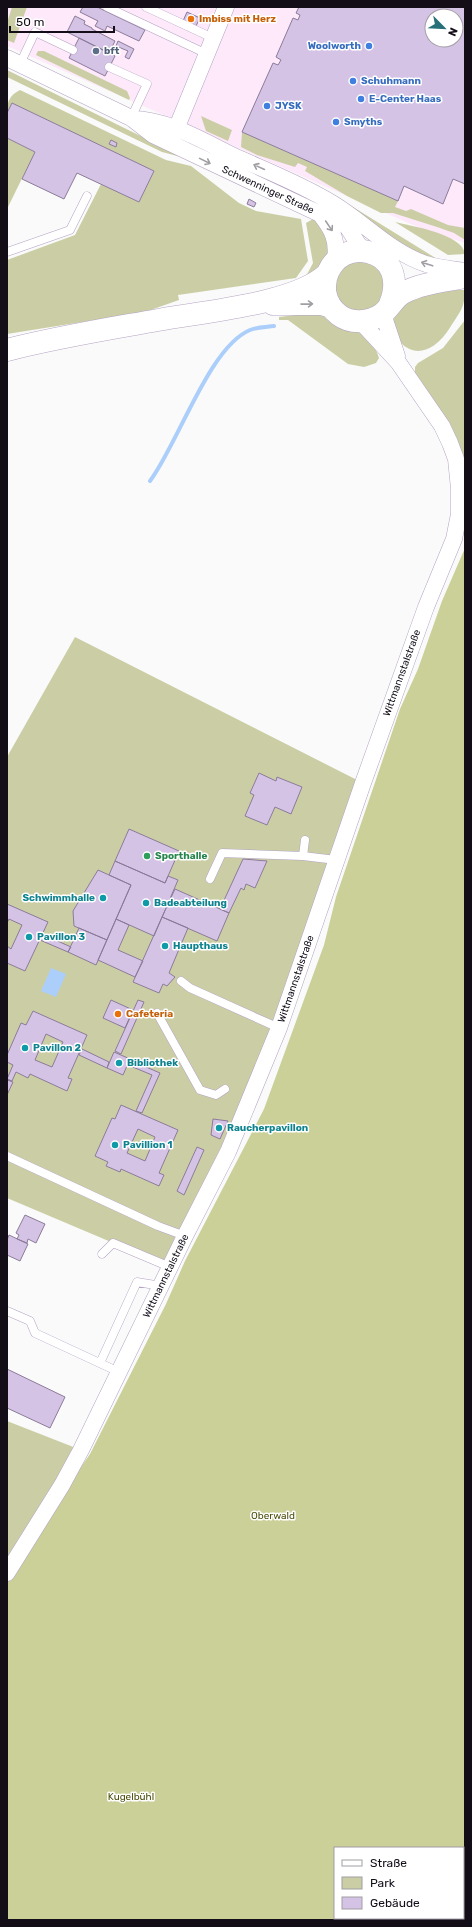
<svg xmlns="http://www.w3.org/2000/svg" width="472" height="1927" font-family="Rubik,sans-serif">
  <rect width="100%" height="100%" fill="#fafafa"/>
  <path fill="#fde9fa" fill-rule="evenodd" d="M7,7H465V243L422,229L7,46ZM432,16H456V40H432Z"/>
  <path fill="#cbcea5" d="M12,7H27L14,43L7,40V23Z
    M38,51H44L127,91L130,98L129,100L36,55Z
    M7,70L185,158L162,152L7,77Z
    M20,90L166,160L191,166L239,203L256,211L301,219L308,261L296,278L178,295L179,300L145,312L7,334V260L75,235L101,184L139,202L154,171L12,103L7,113C7,101 10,95 20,90Z
    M201,116L232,130L228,141L206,131Z
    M242,132L398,201L395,207L406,211L411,209L448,225L465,228V240L454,233L437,227L393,213H381L347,196L305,171L307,167L298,163L295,167L257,155L241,147Z
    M7,138L35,152L7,209Z
    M353,207L442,262L420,256L402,246L351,209Z
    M313,219C327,229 336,253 321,268C317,272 310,275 305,278L313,263L306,223Z
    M395,222C411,226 463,234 465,254L448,255Z
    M335 286a25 25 0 1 1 50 0a25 25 0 1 1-50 0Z
    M456,288L458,290H465C465,307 460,312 451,326C416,384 372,326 406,300C411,295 447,290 456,288Z
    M312,309C336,320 372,330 379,358L376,363L364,367L348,364L288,320H279V317L296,315Z
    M465,320V462L448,424L415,374V367L418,363L443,348Z
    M75,637L363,783L250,1101L170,1267L7,1198V757Z
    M7,1421L81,1450L7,1573Z"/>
  <path fill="#cbcf98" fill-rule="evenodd" d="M465,548V1920H7V1574L90,1454L166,1304L185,1261L264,1109L324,945L336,897L400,709L418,669L442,601ZM335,1848H463V1918H335Z"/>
  <path fill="#abcefb" d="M51,968L66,974L56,997L41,991Z"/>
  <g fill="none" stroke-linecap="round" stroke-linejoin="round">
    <path stroke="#abcefb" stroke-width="4" d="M150,481C178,444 209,347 250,330C257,327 267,327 274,326"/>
  </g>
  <path fill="#d5c3e5" stroke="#8b7b9a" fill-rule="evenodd" d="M83,7H97L145,30L139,41L107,26L105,31L95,26L98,21L80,12Z
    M299,7H465V184L453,179L443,204L404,186L398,201L242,132L273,63L278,65L281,60L276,57L293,18L298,20L300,15L296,13ZM432,16H456V40H432Z
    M187,12L200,18L196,26L183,21Z
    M75,16L85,21L84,24L92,28V29L115,41L109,53L67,32Z
    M79,38L115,56L105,76L69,58Z
    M118,41L134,49L129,59L125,57L128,51L116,46Z
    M12,103L154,171L139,202L77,173L64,199L22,179L35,152L7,138V113Z
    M111,140L117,143L116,147L109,144Z
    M249,199L256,203L254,207L247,204Z
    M259,773L276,781L277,777L302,787L291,814L275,807L267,825L245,816L254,795L250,793Z
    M129,829L179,851L165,883L115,861Z
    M243,859L267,861L255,888L246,884L244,890L241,888L229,913L220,909Z
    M115,861L165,883L168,876L178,880L154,936L116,919L131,885L109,875Z
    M98,870L131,885L107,940L74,926L73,911Z
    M175,889L229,913L217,941L162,917Z
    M7,904L48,922L25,971L7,963V946L11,949L22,925L9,919L7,923Z
    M162,917L188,928L169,973L175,977L167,986L163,984L159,993L133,982Z
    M116,919L129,925L118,950L143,961L135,977L98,960Z
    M79,928L107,940L96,965L68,952Z
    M42,934L71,947L68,952L40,940Z
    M111,1000L133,1010L125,1028L103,1018Z
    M138,1000L144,1002L121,1054L115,1051Z
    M33,1011L87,1035L68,1078L72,1079L67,1091L30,1074L28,1078L16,1072L12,1081L7,1079L13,1065L7,1062V1055L21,1023L26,1025ZM46,1034L63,1042L52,1067L35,1060Z
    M82,1049L109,1062L107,1068L79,1055Z
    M114,1052L130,1059L123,1075L107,1068Z
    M130,1060L160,1073L142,1113L136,1111L152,1075L128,1065Z
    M7,1080L13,1082L7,1095Z
    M121,1105L178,1130L159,1173L164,1175L159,1186L121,1169L120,1172L106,1166L108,1162L95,1156L112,1118L115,1119ZM138,1129L155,1137L145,1161L127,1153Z
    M213,1119L228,1121L220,1139L211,1135Z
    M197,1147L204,1150L184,1195L177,1191Z
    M25,1215L45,1224L36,1243L28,1239L27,1243L17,1239L19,1235L16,1233Z
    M9,1235L28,1244L20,1261L7,1255V1240Z
    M7,1369L65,1397L50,1428L7,1408Z"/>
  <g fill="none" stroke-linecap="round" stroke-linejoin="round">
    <g stroke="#b4a3c3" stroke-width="9">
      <path id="lane" d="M107,7L207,54
        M146,7L213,38
        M20,64L35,32L73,50
        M109,67L147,84L131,118
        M7,252L70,230L87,196
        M303,856L305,840
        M210,879L222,853L303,856L336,860
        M181,981L190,988L279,1028
        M157,1013L200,1090L216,1095L225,1089
        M7,1156L158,1226L185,1236
        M102,1254L113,1243L170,1267
        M7,1311L30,1321L35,1333L119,1372
        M100,1363L137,1282L161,1286"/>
    </g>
    <g stroke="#b4a3c3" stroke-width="17">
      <path id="street" d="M7,58L131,118L153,135L320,214C332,229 338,240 335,260
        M132,119C167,119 203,141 234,156C267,171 301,184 332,203C364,222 390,252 426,264C439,268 452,269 465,271
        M172,139L226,7
        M332,211L348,228L362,250
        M383,314L397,356
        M7,1573L62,1485L81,1450L185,1236L228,1152L279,1028L363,783L426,607L454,539L459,514V489L456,459L450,443L442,426L398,362L361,322"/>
    </g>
    <g stroke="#b4a3c3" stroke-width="23">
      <path id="secondary" d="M273,304H322L331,307
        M390,304C399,282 394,258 368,252C331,243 309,292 339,315C351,324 369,323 382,314C390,308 394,298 403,293C421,283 446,281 465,277
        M7,350C57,337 108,329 158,320C202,312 294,304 326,275"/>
    </g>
    <use href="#lane" stroke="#fff" stroke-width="8"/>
    <use href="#street" stroke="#fff" stroke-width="16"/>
    <use href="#secondary" stroke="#fff" stroke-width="22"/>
  </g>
  <defs><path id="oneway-shaft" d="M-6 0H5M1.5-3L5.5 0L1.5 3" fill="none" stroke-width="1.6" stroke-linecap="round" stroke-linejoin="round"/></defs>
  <g stroke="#a19ea3">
    <use href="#oneway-shaft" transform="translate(205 161) rotate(26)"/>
    <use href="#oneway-shaft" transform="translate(259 167) rotate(-155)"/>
    <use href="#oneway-shaft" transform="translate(329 226) rotate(56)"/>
    <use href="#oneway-shaft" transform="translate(427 264) rotate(-162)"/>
    <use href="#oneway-shaft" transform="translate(307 304) rotate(-1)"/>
  </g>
  <g fill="#e8710a" stroke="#fff" stroke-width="1.5">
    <circle cx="191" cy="19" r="4"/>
    <circle cx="118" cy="1014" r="4"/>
  </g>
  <g fill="#3f7fe0" stroke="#fff" stroke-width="1.5">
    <circle cx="369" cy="46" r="4"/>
    <circle cx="353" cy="81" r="4"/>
    <circle cx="361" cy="99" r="4"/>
    <circle cx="267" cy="106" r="4"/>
    <circle cx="336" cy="122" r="4"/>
  </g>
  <circle fill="#5c6f8a" stroke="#fff" stroke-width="1.5" cx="96" cy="51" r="4"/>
  <circle fill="#2e9e5b" stroke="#fff" stroke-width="1.5" cx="147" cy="856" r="4"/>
  <g fill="#0f9aa8" stroke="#fff" stroke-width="1.5">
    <circle cx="103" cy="898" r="4"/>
    <circle cx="146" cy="903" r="4"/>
    <circle cx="29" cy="937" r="4"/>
    <circle cx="165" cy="946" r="4"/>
    <circle cx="25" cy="1048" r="4"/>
    <circle cx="119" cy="1063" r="4"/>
    <circle cx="219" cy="1128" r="4"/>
    <circle cx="115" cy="1145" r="4"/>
  </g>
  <g text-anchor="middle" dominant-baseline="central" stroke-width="3" stroke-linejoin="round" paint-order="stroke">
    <g font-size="10" font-weight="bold" fill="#c56008" stroke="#fff" text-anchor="start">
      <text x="199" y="19">Imbiss mit Herz</text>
      <text x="126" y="1014">Cafeteria</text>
    </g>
    <g font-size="10" font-weight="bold" fill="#366cbe" stroke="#fff" text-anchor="start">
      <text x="361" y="46" text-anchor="end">Woolworth</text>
      <text x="361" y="81">Schuhmann</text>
      <text x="369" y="99">E-Center Haas</text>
      <text x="275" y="106">JYSK</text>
      <text x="344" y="122">Smyths</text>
    </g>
    <g font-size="10" font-weight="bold" fill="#4e5e75" stroke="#fff" text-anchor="start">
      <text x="104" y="51">bft</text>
    </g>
    <g font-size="10" fill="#130d18" stroke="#fff">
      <text transform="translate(268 190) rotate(25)">Schwenninger Straße</text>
      <text transform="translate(402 673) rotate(-70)">Wittmannstalstraße</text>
      <text transform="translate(296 979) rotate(-71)">Wittmannstalstraße</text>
      <text transform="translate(166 1276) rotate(-64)">Wittmannstalstraße</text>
    </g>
    <g font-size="10" font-weight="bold" fill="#27864d" stroke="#fff" text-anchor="start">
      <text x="155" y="856">Sporthalle</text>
    </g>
    <g font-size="10" font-weight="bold" fill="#0d838f" stroke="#fff" text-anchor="start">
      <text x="95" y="898" text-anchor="end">Schwimmhalle</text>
      <text x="154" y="903">Badeabteilung</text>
      <text x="37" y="937">Pavillon 3</text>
      <text x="173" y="946">Haupthaus</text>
      <text x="33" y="1048">Pavillon 2</text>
      <text x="127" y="1063">Bibliothek</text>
      <text x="227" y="1128">Raucherpavillon</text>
      <text x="123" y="1145">Pavillion 1</text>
    </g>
    <g font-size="10" fill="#4b4d0c" stroke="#fff">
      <text x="273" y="1516">Oberwald</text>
      <text x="131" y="1797">Kugelbühl</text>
    </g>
  </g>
  <rect width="472" height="1927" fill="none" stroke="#130d18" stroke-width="16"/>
  <rect x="334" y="1847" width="130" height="72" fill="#ffffff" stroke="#a19ea3"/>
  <rect x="342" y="1860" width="20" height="6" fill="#ffffff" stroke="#a19ea3"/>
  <text x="370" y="1867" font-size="12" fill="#130d18">Straße</text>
  <rect x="342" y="1877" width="20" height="12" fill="#cbcea5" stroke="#a19ea3"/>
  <text x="370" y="1887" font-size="12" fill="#130d18">Park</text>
  <rect x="342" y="1897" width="20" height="12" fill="#d5c3e5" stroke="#a19ea3"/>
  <text x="370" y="1907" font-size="12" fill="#130d18">Gebäude</text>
  <g transform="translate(444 28) rotate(114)"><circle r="19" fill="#ffffff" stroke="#a19ea3"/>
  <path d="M0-3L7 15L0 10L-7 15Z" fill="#277079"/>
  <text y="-6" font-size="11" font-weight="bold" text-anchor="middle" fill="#130d18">N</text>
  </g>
  <path d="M10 26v6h104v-6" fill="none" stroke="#130d18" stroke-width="2"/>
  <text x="16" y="26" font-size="12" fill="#130d18" stroke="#ffffff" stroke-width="3" paint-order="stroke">50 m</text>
</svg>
